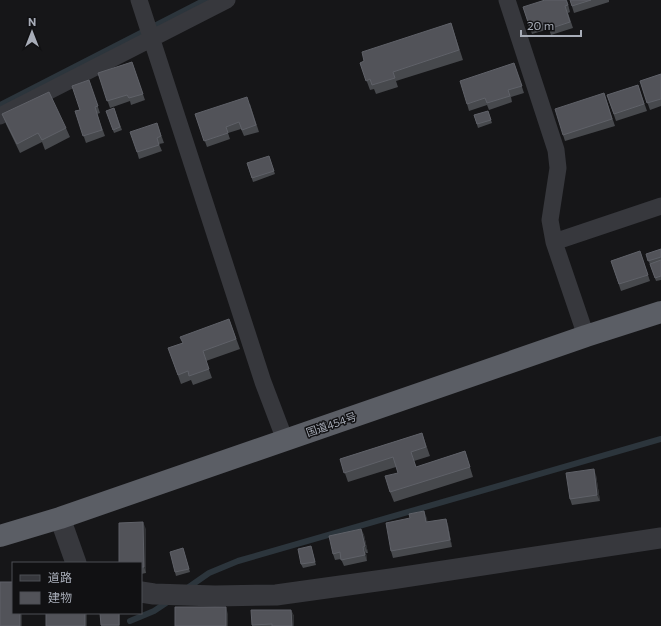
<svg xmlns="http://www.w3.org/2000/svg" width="661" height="626" font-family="Commissioner,'Noto Sans JP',sans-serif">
  <rect width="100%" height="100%" fill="#161618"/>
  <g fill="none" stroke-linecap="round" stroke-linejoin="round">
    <path stroke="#2c353c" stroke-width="6" d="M0,105L205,0
      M186,589L209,573L238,561L661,439
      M130,621L154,611L169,601"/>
    <path stroke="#37383d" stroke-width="17" d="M139,0L263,382L285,440
      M507,0L556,150L558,168L550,220L554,242L586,336
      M0,116L227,0
      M554,242L661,206"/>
    <path stroke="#37383d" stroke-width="21" d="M60,518L76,563
      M141,592L154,594L215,596L276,595L391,579L661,538"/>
    <path stroke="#5b5e65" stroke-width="22" d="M0,536L60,518L586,336L661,312"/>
  </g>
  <path fill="#47494d" d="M567,0L570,12L568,13L573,28L551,35L549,29L532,34L523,7Z
    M570,0H609V2L574,13Z
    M451,23L463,60L396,81L398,87L376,94L374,89L370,90L360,63Z
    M132,62L145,100L131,105L130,101L110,108L98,73Z
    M514,63L524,93L511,97L512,102L489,110L487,105L469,111L467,104Z
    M661,74V106L650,110L640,81Z
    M89,80L100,113L97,114L105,136L86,143L75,111L80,110Z
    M638,85L647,111L616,121L607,95Z
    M604,93L615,126L565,141L563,135Z
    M250,104L259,132L244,136L241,129L228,133L230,139L207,147L195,114Z
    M114,108L122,130L114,133L106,111Z
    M488,111L492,123L478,128L474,115Z
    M2,114L66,128L70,137L45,150L42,142L20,153L6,124Z
    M157,123L164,143L159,144L162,151L139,159L137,152Z
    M269,156L275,174L253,182L247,163Z
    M661,249V280L656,281L646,254Z
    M640,251L650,281L621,291L611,261Z
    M229,319L240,349L206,361L212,378L193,385L191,380L181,384L168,348L183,343Z
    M422,433L430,456L414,461L416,467L465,451L473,477L394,502L390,492L398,473L396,467L348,482L340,459Z
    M596,475L600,501L572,505L570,499Z
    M424,511L427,522L446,519L448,525L452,547L393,558L391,551L410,518Z
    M146,529V573L141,574V563Z
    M361,529L364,535L368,553H366L367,561L344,566L341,559L335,560L333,554Z
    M311,546L316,565L303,568L301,564Z
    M183,548L190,572L176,576L175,572Z
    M291,610L294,616V626H252V625Z
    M120,613V626H101V625Z"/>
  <path fill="#2f3033" d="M594,469L596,475L600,501L597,495Z
    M424,511L427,518L429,529L426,522Z
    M446,519L448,525L452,547L450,540Z
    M143,522L146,529V573L144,567Z
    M361,529L364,535L368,553L365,546Z
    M363,547L366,553L367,561L365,555Z
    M226,607L228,614V626H226Z
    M291,610L294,616V626H292Z
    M20,613H21L22,615V626H20Z
    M85,613H87V626H85Z
    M119,613H120V626H119Z"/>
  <path fill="#525359" stroke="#5f6168" d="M545,0H566L568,5L565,6L570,22L549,29L546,23L530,28L523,7Z
    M570,0H591L572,6Z
    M451,23L459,50L393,72L395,78L372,85L370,79L366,81L360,63L364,61L362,52Z
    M132,62L143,94L129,98L127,95L107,101L98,73Z
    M514,63L522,86L508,90L510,96L487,103L485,98L467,104L460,81Z
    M661,74V99L647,103L640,81Z
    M89,80L98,106L95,107L102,130L83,136L75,111L80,110L72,86Z
    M638,85L644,104L614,114L607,95Z
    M49,92L66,128L42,140L38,133L17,144L2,114Z
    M604,93L612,119L563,135L555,109Z
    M247,97L256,125L242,130L239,122L226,127L228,133L204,141L195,114Z
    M114,108L120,127L113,130L106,111Z
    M488,111L491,120L477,124L474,115Z
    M157,123L161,136L157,138L159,145L137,152L130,132Z
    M269,156L274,171L252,178L247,163Z
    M661,249V257L648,261L646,254Z
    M640,251L648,275L619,284L611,261Z
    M661,260V276L655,278L650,264Z
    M229,319L236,339L203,351L209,369L189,376L188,371L178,375L168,348L183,343L180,337Z
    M422,433L426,447L411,452L416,467L465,451L470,467L390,492L385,476L398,473L393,457L344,473L340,459Z
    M594,469L597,495L570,499L566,473Z
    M424,511L426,522L446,519L450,540L391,551L386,523L410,518L409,514Z
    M143,522L144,567H141V563H119V523Z
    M361,529L365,546L363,547L365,555L341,560L340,552L333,554L329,536Z
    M311,546L315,562L301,564L298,549Z
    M183,548L189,569L175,572L170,552Z
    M0,582H13V613H20V626H0Z
    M175,607H226V626H175Z
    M251,610H291L292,626H272V624L252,625Z
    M46,613H85V626H46Z
    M100,613H119V625H101Z"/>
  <g text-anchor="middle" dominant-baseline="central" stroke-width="3" stroke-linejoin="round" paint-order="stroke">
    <g font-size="11" fill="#a8adb8" stroke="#111113">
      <text transform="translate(331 424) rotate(-19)">国道454号</text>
    </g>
  </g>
  <rect x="12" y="562" width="130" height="52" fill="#111113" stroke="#4d4f55"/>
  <rect x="20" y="575" width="20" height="6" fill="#37383d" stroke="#4d4f55"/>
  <text x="48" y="582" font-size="12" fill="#a8adb8">道路</text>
  <rect x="20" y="592" width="20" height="12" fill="#525359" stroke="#4d4f55"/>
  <text x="48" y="602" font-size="12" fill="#a8adb8">建物</text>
  <g transform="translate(32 32)" stroke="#111113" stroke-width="3" paint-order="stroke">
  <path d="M0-3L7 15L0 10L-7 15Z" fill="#a8adb8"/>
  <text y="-6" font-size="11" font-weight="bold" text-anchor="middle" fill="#a8adb8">N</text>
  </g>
  <path d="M521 30v6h60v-6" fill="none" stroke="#a8adb8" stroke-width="2"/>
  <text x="527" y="30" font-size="12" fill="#a8adb8" stroke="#111113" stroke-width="3" paint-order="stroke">20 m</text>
</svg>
